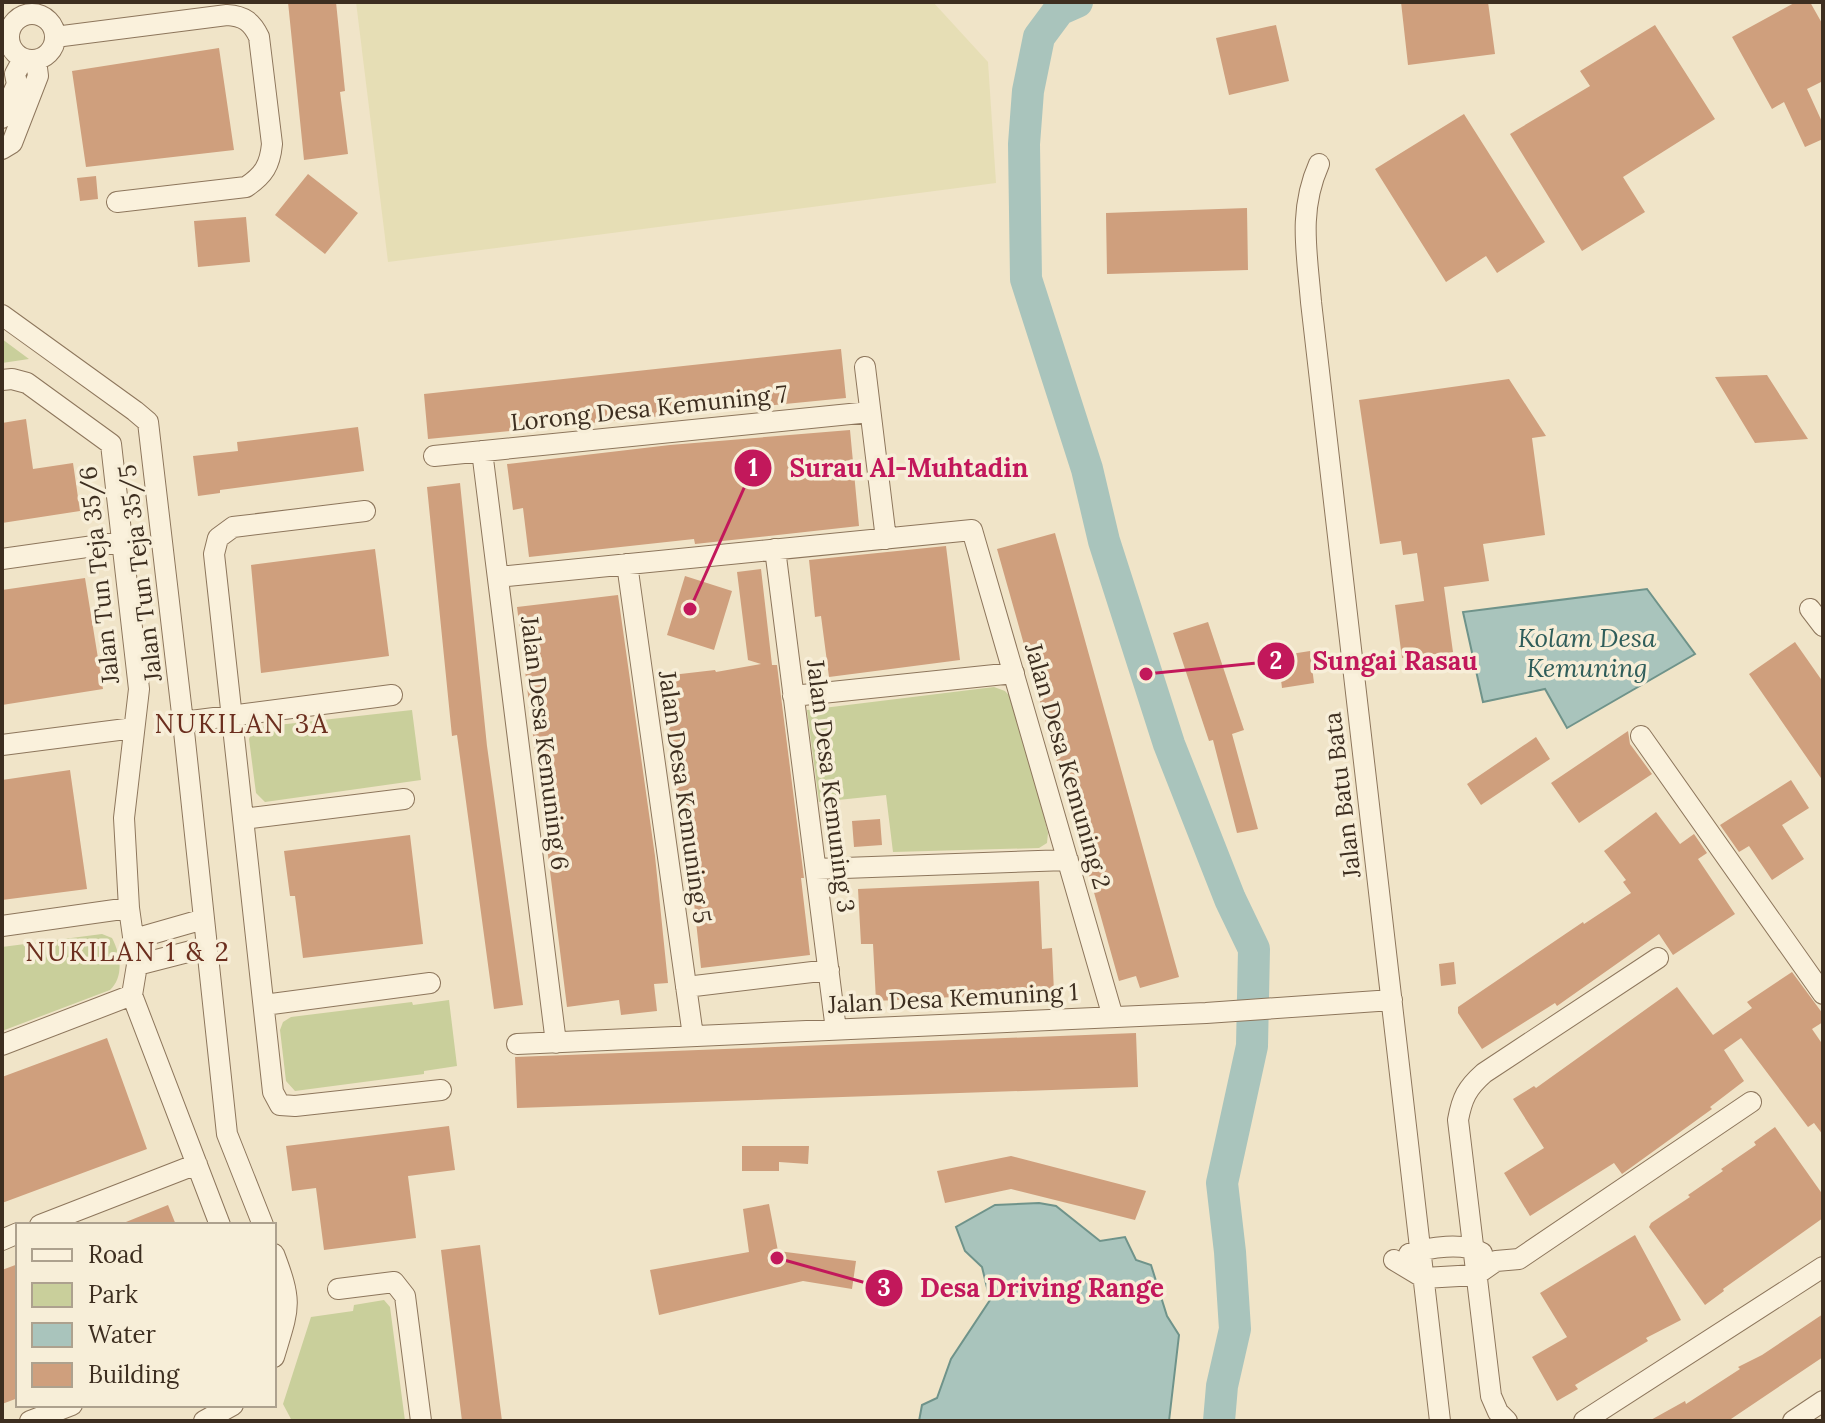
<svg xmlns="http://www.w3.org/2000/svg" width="1825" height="1423" font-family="Lora,serif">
  <rect width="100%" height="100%" fill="#f0e4c8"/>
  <path fill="#e6deb5" d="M356,2H933L988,62L996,183L388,262Z"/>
  <path fill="#c9cf9b" d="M2,339L29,359L2,363Z
    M994,687L1005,691L1016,703L1048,833L1047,843L1039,848L893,852L886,795L819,802L807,710Z
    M412,710L421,780L265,802L256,793L249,739L252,731L260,727Z
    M102,934L112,938C121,955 124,977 110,990L2,1031V947Z
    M449,1000L457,1066L424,1071V1074L295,1091L286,1081L280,1030L283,1022L291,1017L412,1002L413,1005Z
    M384,1300L390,1307L405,1421H292L283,1404L311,1317L353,1311L354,1305Z"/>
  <path fill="#a9c4bc" stroke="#6f938a" stroke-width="2" d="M1647,589L1695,654L1567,728L1545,689L1483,702L1463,612Z
    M1039,1203L1056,1206L1100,1241L1125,1237L1136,1260L1151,1265L1167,1316L1179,1335L1169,1421H919L922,1405L937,1398L951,1359L990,1300L982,1267L965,1251L956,1227L995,1205Z"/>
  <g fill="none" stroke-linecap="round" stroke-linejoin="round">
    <path stroke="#a9c4bc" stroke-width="32" d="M1077,2L1059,10L1039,37L1028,91L1024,144L1026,279L1087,469L1104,541L1169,744L1230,899L1254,949L1252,1046L1222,1183L1230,1252L1235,1329L1222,1386L1219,1421"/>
  </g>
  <path fill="#cf9f7d" d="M288,2H336L345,91L340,92L348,154L304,160Z
    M1401,2H1488L1495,54L1408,65Z
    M1796,2H1810L1823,25V81L1807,89L1823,124V139L1805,147L1784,102L1772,109L1732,37Z
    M1276,25L1289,81L1229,95L1216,38Z
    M1655,25L1715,119L1623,177L1645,212L1582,251L1510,134L1590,86L1580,71Z
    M219,48L234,150L86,167L72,71Z
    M1464,114L1545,242L1497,273L1486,256L1446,282L1375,169Z
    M308,174L358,213L325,254L275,215Z
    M96,176L98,199L80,201L77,178Z
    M1247,208L1248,270L1107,274L1106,213Z
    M246,217L250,262L198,267L194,221Z
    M841,349L846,398L428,439L424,394Z
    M1767,375L1808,439L1755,443L1715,377Z
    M1509,379L1546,436L1532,438L1545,535L1483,544L1489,581L1444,587L1453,652L1402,658L1395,605L1424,601L1417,553L1403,555L1401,541L1380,544L1359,400Z
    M26,419L33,469L73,463L80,511L2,523V423Z
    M358,427L364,471L220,490V493L198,496L193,456L238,451L237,442Z
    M850,430L859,526L695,544L694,539L529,557L523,508L513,510L507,464L670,445Z
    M460,483L487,746L523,1005L494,1009L457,735L452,736L427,487Z
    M1055,533L1179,977L1140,988L1136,976L1119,981L997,549Z
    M946,546L960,660L829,677L821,616L815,617L809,560Z
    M375,549L389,656L261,673L251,565Z
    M761,569L772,665H777L804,878H801L810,955L701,968L693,893H689L663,676L715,670L716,672L761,664L748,660L737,572Z
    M685,576L732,591L714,650L667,635Z
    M85,578L103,689L2,705V590Z
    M618,595L655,856L668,983L654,984L657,1011L621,1015L619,1000L567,1007L517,607Z
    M1208,622L1244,730L1232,734L1258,829L1237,833L1213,740L1209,741L1173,633Z
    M1795,642L1823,682V781L1749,674Z
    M1310,651L1314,683L1282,688L1278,656Z
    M1628,731L1630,744L1652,774L1579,823L1551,783Z
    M1536,737L1550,759L1481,805L1467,784Z
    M70,770L87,889L2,900V780Z
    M1791,780L1809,808L1782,825L1804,859L1772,880L1749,846L1739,852L1720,825Z
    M1656,812L1680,844L1694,834L1707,853L1698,859L1735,914L1673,955L1659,934L1557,1006L1555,1003L1482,1049L1458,1013V1007L1583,922L1584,924L1631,893L1623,882L1626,880L1604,851Z
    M880,819L882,845L854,847L852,821Z
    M410,835L423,944L303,958L295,896H290L284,851Z
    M1039,881L1042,949L1052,948L1054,992L876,1001L873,944H861L858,889Z
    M1454,962L1456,984L1441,986L1439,964Z
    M1792,972L1823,1014V1022L1812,1029L1823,1045V1135L1814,1123L1808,1127L1741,1038L1724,1050L1744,1081L1710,1107L1712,1109L1622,1174L1614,1163L1530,1216L1504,1173L1544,1148L1513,1099L1534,1086L1536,1088L1677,987L1713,1035L1752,1008L1747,1002Z
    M1136,1033L1138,1087L517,1108L515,1057Z
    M107,1038L147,1149L2,1203V1077Z
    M449,1126L455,1170L408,1176L416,1238L324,1250L316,1188L292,1191L286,1146Z
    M1775,1127L1823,1195V1218L1723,1289L1724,1291L1705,1305L1649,1227L1651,1223L1690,1197L1688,1195L1723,1171L1721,1169L1756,1145L1754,1142Z
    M742,1146H809L808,1164L779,1162V1171H742Z
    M1011,1156L1146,1191L1135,1220L1011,1189L945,1203L937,1171Z
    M769,1204L778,1251L856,1261L852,1289L803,1281L659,1315L650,1270L749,1252L743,1209Z
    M168,1205L176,1225H121V1224Z
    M1635,1235L1681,1320L1646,1338L1648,1341L1575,1385L1578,1389L1557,1401L1532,1357L1567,1337L1540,1293Z
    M480,1245L498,1390L502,1421H462L441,1250Z
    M18,1264V1398L2,1404V1270Z
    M1823,1314V1357L1728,1421H1649L1685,1401L1686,1404L1740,1369L1738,1367L1762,1355Z"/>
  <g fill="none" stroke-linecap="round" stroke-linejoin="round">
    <g stroke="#8d765c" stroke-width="22">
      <path id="minor" d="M9 37a23 23 0 1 1 46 0a23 23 0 1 1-46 0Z
        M55,37L227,15C244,16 252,22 259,37L272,144C270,165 264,175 246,187L117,202
        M2,118L17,84L15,74L23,59
        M2,149L12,143L38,76L36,60
        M1319,164C1298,211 1307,253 1311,302L1440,1421
        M2,315L135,411L148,422L183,722L227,1134L263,1225
        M865,367L886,539
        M2,380L12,379L27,383L111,444L139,689L124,818L129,908L137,965L132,995L220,1225
        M482,451L556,1043
        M434,456L870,412
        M365,511L233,527L218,538L214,554L273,1092L280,1105L295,1106L441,1090
        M775,549L836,1030
        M2,559L122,542
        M627,564L693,1036
        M498,577L972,530L1113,1017
        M1810,609L1823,626
        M793,696L1014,673
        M183,722L392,695
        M1641,736L1823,994
        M2,745L134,728
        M243,819L404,799
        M816,869L1068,860
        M2,926L129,908
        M134,939L204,919
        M137,965L207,947
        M686,987L829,970
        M264,1005L430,983
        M517,1044L1206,1013L1392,1000
        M2,1045L132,995
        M40,1225L197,1164
        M2,1240L18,1233
        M274,1254C293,1304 289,1307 274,1357
        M1409,1254C1429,1247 1464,1242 1482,1253
        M1394,1260L1424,1278L1476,1275L1496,1261L1519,1259L1751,1102
        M338,1289L394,1282L405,1296L421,1421
        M30,1421L72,1405
        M204,1421L233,1405
        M1507,1421L1498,1412L1491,1396L1458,1120C1462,1098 1467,1088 1484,1073L1658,958
        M1584,1421L1823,1267
        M1793,1421L1823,1401"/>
    </g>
    <use href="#minor" stroke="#faf1dc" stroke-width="20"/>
  </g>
  <g text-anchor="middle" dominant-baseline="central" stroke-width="7" stroke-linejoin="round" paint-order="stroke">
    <g font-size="24" fill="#3d2e20" stroke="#f7eed8">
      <text transform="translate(649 408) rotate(-6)">Lorong Desa Kemuning 7</text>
      <text transform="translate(140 573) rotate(-97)">Jalan Tun Teja 35/5</text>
      <text transform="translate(99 575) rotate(-96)">Jalan Tun Teja 35/6</text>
      <text transform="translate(545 743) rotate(83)">Jalan Desa Kemuning 6</text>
      <text transform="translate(1068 766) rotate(74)">Jalan Desa Kemuning 2</text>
      <text transform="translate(831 786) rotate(83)">Jalan Desa Kemuning 3</text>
      <text transform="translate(1342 795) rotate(-97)">Jalan Batu Bata</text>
      <text transform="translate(685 797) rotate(82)">Jalan Desa Kemuning 5</text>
      <text transform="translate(953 998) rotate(-3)">Jalan Desa Kemuning 1</text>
    </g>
    <g font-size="26" font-style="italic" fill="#2f5d5a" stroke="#f7eed8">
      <text x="1587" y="637">Kolam Desa<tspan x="1587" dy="30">Kemuning</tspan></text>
    </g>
    <g font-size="26" letter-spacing="2" fill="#6b2e1e" stroke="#f7eed8">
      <text x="242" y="723">NUKILAN 3A</text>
      <text x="128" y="951">NUKILAN 1 &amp; 2</text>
    </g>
  </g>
  <path fill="none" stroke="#c2185b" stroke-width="3" d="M690 609L753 468M1146 674L1276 661M777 1258L884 1288"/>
  <g fill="#c2185b" stroke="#f7eed8" stroke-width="3">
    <circle cx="690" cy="609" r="8"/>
    <circle cx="1146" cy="674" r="8"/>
    <circle cx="777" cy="1258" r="8"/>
    <circle cx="753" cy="468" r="20"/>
    <circle cx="1276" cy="661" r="20"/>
    <circle cx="884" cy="1288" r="20"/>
  </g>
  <g font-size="24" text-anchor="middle" font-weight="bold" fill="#fff">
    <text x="753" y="476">1</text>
    <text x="1276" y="669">2</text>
    <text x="884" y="1296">3</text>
  </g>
  <g font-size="26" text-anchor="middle" font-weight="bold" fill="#c2185b" stroke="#f7eed8" stroke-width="7" stroke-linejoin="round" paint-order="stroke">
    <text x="909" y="477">Surau Al-Muhtadin</text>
    <text x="1395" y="670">Sungai Rasau</text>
    <text x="1042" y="1297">Desa Driving Range</text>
  </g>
  <rect width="1825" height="1423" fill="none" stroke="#3d2e20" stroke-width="8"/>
  <rect x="16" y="1223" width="260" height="184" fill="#f7eed8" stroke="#ada18e" stroke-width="2"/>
  <rect x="32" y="1249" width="40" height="12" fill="#faf1dc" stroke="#ada18e" stroke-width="2"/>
  <text x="88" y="1263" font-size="24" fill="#3d2e20">Road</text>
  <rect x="32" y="1283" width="40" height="24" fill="#c9cf9b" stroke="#ada18e" stroke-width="2"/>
  <text x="88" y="1303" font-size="24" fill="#3d2e20">Park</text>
  <rect x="32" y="1323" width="40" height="24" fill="#a9c4bc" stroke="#ada18e" stroke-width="2"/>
  <text x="88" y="1343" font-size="24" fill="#3d2e20">Water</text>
  <rect x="32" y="1363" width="40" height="24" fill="#cf9f7d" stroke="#ada18e" stroke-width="2"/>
  <text x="88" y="1383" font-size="24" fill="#3d2e20">Building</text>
</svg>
